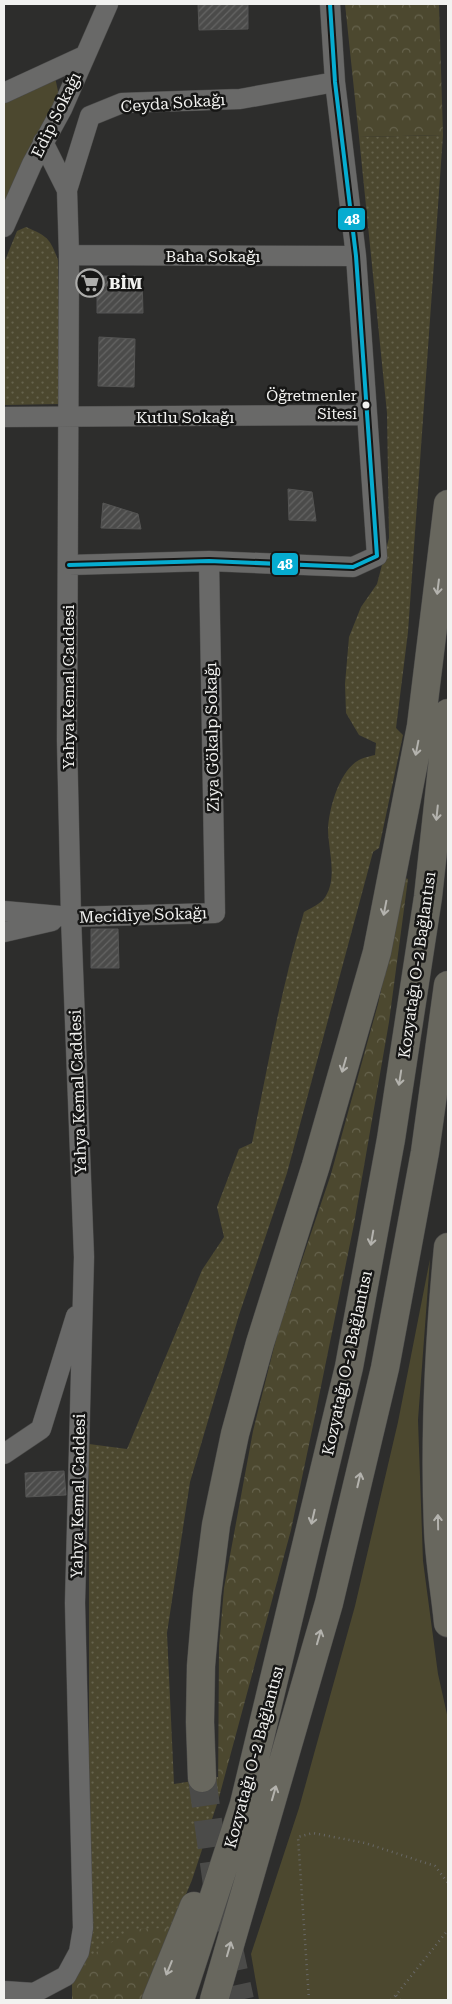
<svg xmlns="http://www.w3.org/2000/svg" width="452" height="2004" font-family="'Roboto Serif',serif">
  <defs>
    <pattern id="grass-dots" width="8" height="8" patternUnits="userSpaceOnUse" patternTransform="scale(1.25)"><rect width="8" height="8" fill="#4c482f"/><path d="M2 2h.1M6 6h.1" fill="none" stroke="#66634d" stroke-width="1.8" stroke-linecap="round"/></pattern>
    <pattern id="forest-crowns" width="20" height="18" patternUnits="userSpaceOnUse" patternTransform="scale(1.25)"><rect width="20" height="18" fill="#4c482f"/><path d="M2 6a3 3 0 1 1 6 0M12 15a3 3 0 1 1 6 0" fill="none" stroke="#66634d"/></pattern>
    <pattern id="building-hatch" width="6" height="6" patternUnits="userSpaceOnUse" patternTransform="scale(1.25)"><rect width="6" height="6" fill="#4b4b4a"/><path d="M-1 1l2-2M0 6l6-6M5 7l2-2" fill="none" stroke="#656564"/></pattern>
  </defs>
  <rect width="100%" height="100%" fill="#2d2d2c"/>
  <path fill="url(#grass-dots)" d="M443,135L408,632L396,728L403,735L379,848L373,852L287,1173L239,1315L190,1482L167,1633L174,1784L218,1777V1801L192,1880L172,1928L72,1968V1933L87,1938L89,1919V1444L127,1449L202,1270L224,1237L217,1207L239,1149L252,1143C268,1066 281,988 304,912C309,909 318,905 323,900C339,881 328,850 328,829C329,808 340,768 361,759C365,757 371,756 375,755L376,743L359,735L346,713L345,684L349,637L361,607L377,584L389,538L387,413L359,137Z
    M26,227C47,236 50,238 58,260L61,404L4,405V263L17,231Z"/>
  <path fill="url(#forest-crowns)" d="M345,4H439L443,135L359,137Z
    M405,878L408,879L389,1022L354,1224L315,1416L291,1530L218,1801L219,1646L224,1588L253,1431L278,1331L331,1174L378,1004Z
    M172,1928L142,2000H72V1968L132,1929Z"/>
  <path fill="#4c482f" d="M54,72L59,96L11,198L4,202V98Z
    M430,1259L418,1420L423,1561L438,1674L448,1719V2000H259L251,1954L299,1808L355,1606L398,1422Z"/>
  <path fill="url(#building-hatch)" stroke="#555554" d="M198,4H248V29L199,30Z
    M97,276H142L143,313H97Z
    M99,337L135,339L134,387L98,386Z
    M288,489L312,492L316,521L289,520Z
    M103,503L138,514L141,529L101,528Z
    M91,929H118L119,968H91Z
    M64,1471L66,1495L26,1497L25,1473Z"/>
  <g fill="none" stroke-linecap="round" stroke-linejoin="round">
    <path stroke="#4b4b49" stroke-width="28" stroke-dasharray="28 14" stroke-linecap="butt" d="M202,1778L220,1906L240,2000"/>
    <g stroke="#4a4a49" stroke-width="21">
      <path id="minor" d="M4,93L84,56
        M67,190L90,116L122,103L240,99L335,82
        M4,227L32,164L62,109L108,4
        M69,255L356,256
        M4,417L366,415
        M69,565L209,561L353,567L377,556L356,256L335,82L330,4
        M4,911L71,917L215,913L209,561
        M4,932L52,921
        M4,1454L41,1429L76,1316
        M4,1991L34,1993L66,1976L79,1952L83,1928L75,1603L84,1257L71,917L67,741L69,255L67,190L43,142"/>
    </g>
    <g stroke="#4a4a49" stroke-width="29">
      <path id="highway" d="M448,1247C439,1341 434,1434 438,1528C439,1560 445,1591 448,1623
        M202,1778L200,1722L201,1666L207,1595L216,1525L235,1434L260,1343L316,1165L377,952L421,726L448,504
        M156,2000L194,1906
        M180,2000L244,1804L349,1367L391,1139L428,897L448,713
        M214,2000L329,1603L385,1368L425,1152L448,985"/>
    </g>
    <path stroke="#686866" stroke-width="2.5" stroke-dasharray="1 4" stroke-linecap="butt" d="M309,2000L298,1837L313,1833L365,1843L435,1866L448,1883
      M391,2000L396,1995
      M400,2000L396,1995L448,1930"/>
    <use href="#minor" stroke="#696968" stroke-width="20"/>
    <use href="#highway" stroke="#68675e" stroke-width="28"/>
    <g stroke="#161615" stroke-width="8">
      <path id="bus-1" d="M69,565L209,561L353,567L377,556L356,256L335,82L330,4"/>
    </g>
    <use href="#bus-1" stroke="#06acd0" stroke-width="4"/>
  </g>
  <defs><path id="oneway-shaft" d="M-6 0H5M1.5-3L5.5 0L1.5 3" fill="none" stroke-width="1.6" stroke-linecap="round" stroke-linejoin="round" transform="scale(1.25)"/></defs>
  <g stroke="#b4b3ae">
    <use href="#oneway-shaft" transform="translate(438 587) rotate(97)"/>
    <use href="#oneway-shaft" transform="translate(417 748) rotate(101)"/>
    <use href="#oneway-shaft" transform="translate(437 813) rotate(96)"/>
    <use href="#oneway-shaft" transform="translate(385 908) rotate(101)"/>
    <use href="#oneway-shaft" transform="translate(344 1065) rotate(106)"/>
    <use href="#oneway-shaft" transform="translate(400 1078) rotate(99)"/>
    <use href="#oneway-shaft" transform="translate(372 1238) rotate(100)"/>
    <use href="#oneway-shaft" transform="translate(359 1480) rotate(-77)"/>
    <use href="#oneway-shaft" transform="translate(313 1517) rotate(103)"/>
    <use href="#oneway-shaft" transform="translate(438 1522) rotate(-91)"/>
    <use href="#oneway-shaft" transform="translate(319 1637) rotate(-74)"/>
    <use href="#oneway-shaft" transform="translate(274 1793) rotate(-74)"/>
    <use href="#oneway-shaft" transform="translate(229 1949) rotate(-74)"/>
    <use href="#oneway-shaft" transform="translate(169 1968) rotate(112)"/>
  </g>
  <defs>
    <g id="supermarket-ring" transform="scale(1.4375)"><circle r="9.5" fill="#161615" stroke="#adadab" stroke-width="1.5"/><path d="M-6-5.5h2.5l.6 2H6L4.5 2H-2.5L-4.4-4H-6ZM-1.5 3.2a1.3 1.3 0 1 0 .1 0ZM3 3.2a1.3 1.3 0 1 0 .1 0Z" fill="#adadab"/></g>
  </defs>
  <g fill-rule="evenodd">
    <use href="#supermarket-ring" x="90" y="283"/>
  </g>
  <circle fill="#f2f2f0" stroke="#161615" stroke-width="2" cx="366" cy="405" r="4.5"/>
  <g text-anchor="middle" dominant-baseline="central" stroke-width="5" stroke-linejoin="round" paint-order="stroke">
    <g font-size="15" fill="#f2f2f0" stroke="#161615" text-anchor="end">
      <text x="357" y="396">Öğretmenler<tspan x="357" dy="18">Sitesi</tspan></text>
    </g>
    <g font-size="16" fill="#f2f2f0" stroke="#161615">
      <text transform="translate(173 103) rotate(-4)">Ceyda Sokağı</text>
      <text transform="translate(56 115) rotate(-64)">Edip Sokağı</text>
      <text x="213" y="256">Baha Sokağı</text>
      <text x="185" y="417">Kutlu Sokağı</text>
      <text transform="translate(68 687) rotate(-90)">Yahya Kemal Caddesi</text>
      <text transform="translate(212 737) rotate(-91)">Ziya Gökalp Sokağı</text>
      <text transform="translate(143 915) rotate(-2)">Mecidiye Sokağı</text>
      <text transform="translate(417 965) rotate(-82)">Kozyatağı O-2 Bağlantısı</text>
      <text transform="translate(78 1092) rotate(-92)">Yahya Kemal Caddesi</text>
      <text transform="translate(347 1363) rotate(-78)">Kozyatağı O-2 Bağlantısı</text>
      <text transform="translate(78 1496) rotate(-89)">Yahya Kemal Caddesi</text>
      <text transform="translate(254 1757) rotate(-75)">Kozyatağı O-2 Bağlantısı</text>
    </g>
    <g font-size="16" font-weight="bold" fill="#f2f2f0" stroke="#161615" text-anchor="start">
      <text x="109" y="283">BİM</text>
    </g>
  </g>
  <g stroke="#161615" stroke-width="2">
    <rect x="337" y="207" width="29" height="24" rx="5" fill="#06acd0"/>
    <rect x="271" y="552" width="28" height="24" rx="5" fill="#06acd0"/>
  </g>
  <g font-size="14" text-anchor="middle" font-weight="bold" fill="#fff">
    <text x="352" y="224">48</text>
    <text x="285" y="569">48</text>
  </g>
  <rect width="452" height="2004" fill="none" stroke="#f2f2f0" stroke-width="10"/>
</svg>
